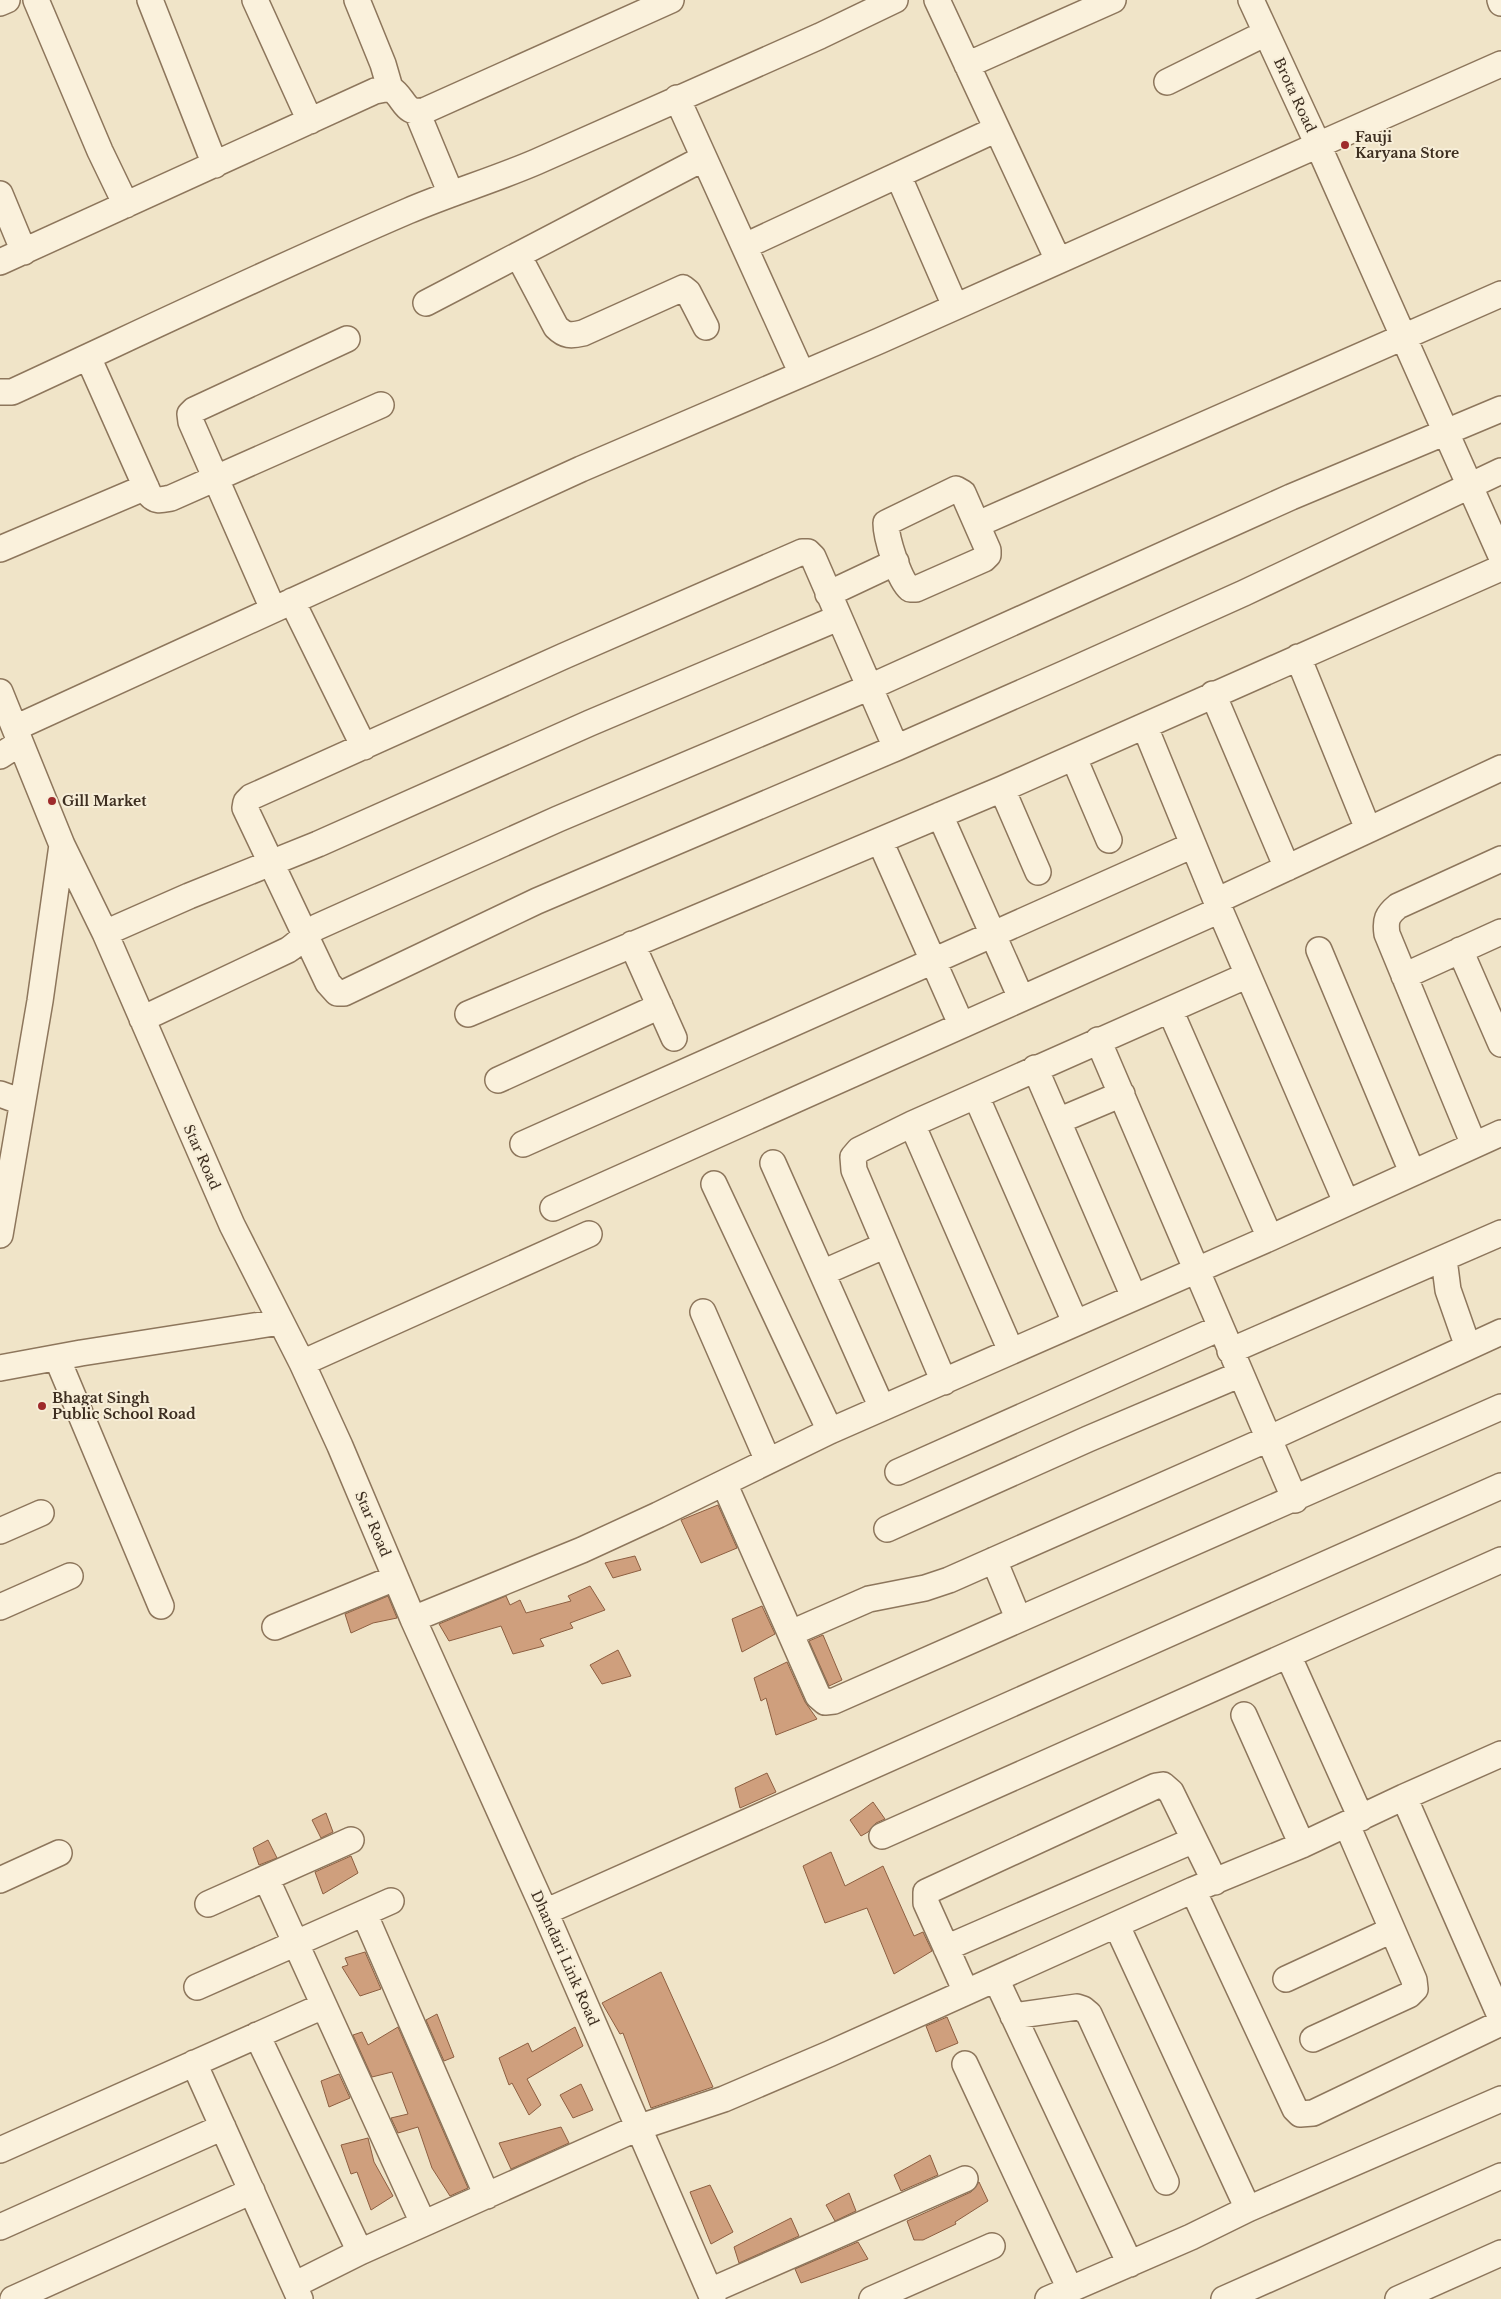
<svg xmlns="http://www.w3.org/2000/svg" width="1501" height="2299" font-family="'Libre Baskerville',serif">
  <rect width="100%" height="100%" fill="#f0e4c8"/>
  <path fill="#cf9f7d" stroke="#8d5f41" d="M718,1505L737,1548L701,1563L681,1520Z
    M635,1556L641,1570L613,1578L605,1563Z
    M590,1586L605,1610L570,1623L573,1628L540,1639L544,1646L513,1654L501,1626L449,1641L439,1624L506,1596L510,1605L520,1600L526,1613L571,1601L568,1596Z
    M388,1596L397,1618L373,1623L351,1633L345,1614Z
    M762,1606L775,1634L742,1652L732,1619Z
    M823,1635L842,1680L829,1686L809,1641Z
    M618,1650L631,1676L602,1684L590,1665Z
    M787,1662L805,1702L817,1719L776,1735L766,1698L761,1701L754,1678Z
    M767,1773L776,1792L740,1808L735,1788Z
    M873,1802L885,1819L876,1823L868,1832L861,1836L850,1820Z
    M326,1813L333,1832L321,1838L312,1820Z
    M268,1840L277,1858L259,1865L253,1848Z
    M831,1852L845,1886L883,1866L914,1936L923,1932L932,1951L894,1974L867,1908L825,1923L803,1866Z
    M351,1856L358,1873L323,1894L315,1872Z
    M365,1952L381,1989L360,1996L342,1967L348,1965L345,1958Z
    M661,1972L713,2087L651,2108L623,2033L620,2034L602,2003Z
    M437,2014L454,2057L444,2061L426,2020Z
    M947,2017L958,2043L936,2052L926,2026Z
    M398,2027L468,2188L450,2196L432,2168L418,2127L398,2133L391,2118L408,2114L392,2072L372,2077L353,2035L362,2032L368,2045Z
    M575,2027L583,2046L527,2079L541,2105L529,2115L512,2083L509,2085L499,2058L528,2043L532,2052Z
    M339,2074L350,2098L329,2107L321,2081Z
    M581,2084L593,2110L573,2118L560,2095Z
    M561,2127L569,2143L511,2169L499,2143Z
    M368,2138L374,2162L393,2196L371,2210L357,2172L351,2174L341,2145Z
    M930,2155L938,2175L901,2191L894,2175Z
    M979,2182L988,2201L955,2222L956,2224L923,2240H914L907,2221L971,2192Z
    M710,2185L733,2232L711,2244L690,2192Z
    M849,2193L856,2211L835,2221L826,2205Z
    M791,2218L799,2236L739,2263L734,2247Z
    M858,2242L868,2259L801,2283L795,2269Z"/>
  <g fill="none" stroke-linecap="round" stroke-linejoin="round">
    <g stroke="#8d765c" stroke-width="28">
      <path id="minor" d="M36,0L100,151L126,205
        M150,0L215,165
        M255,0L310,121
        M357,0L383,64L390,88
        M937,0L1058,260
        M1251,0L1318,145L1501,64
        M1500,0L1501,3
        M0,3L7,0
        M967,65L1113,0
        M1167,82L1266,33
        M677,98L802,374
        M417,112L451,194
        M898,175L955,306
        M0,194L24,252
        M745,246L997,129
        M518,255L556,327C565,336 571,336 583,333L683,288L688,292L706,327
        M0,262L375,91L390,88C406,98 403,116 426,110L671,0
        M426,303L704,158
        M88,357L149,494C156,502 161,500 171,498L381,405
        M0,392H12C144,331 275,268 408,211C450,193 494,180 536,162L820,36L895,0
        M956,489L963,493L988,550V555L984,559L916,589H910C899,580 886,538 886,523Z
        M978,524L1501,294
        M0,549L146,487
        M828,594L896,562
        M292,601L364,747
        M273,609L191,422L190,414L194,410L347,339
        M1298,657L1368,829
        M0,692L62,845L105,933L232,1225L302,1363L340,1446L413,1619L545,1912L713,2299
        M1213,694L1287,868
        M1145,727L1220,910L1346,1202
        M15,728L581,469L879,341L1318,145L1501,556
        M896,748L813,557L808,552H802L564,656L251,797L246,802L245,808L328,983L337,993H344L537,901L896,748L1068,672L1244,593L1501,471
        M0,756L20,743
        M1074,758L1109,840
        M1002,789L1038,872
        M940,815L1021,998
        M880,841L961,1024
        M1216,901L1501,768
        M105,933L189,896L318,844L590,723L838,618
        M632,944L674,1038
        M1319,950L1412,1172
        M1460,950L1501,1044
        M1404,976L1501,932
        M1170,1010L1270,1238
        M468,1014L1002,789L1501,568
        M142,1019L288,950C299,943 306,933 317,927L558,819L870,687L1291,497L1501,409
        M1098,1040L1295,1500
        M1035,1068L1134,1297
        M498,1080L660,1006
        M0,1094L22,1102
        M976,1096L1075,1322
        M1058,1121L1122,1094
        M912,1124L1011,1351
        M523,1144L1193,845
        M1474,1145L1387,934C1385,920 1387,915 1398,906L1501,859
        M773,1163L882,1408
        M714,1184L830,1431
        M553,1208L1220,910
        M0,1235L40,1001L62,845
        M1444,1259L1448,1290L1468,1347
        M822,1273L886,1245
        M703,1312L768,1461
        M1230,1351L1501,1233
        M57,1358L161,1606
        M302,1363L589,1234
        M0,1368L81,1353L280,1322
        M944,1382L854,1170L853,1157L859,1150L912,1124L1248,975
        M898,1472L1220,1328
        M724,1483L818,1696L825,1702L834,1701L1501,1407
        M887,1529L1088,1439L1241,1374
        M0,1531L41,1513
        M994,1560L1018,1618
        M0,1607L70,1576
        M413,1619L582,1550L658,1515L830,1431L1270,1238L1501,1133
        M275,1627L395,1578
        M791,1633L869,1599L925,1588L949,1580L1268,1439L1501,1332
        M1288,1655L1361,1818
        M1244,1715L1302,1845
        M1404,1797L1501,2018
        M882,1836L1501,1560
        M266,1878L423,2223
        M0,1880L59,1853
        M1193,1890L1295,2109L1300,2114L1313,2113L1501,2023
        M208,1904L351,1840
        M545,1912C862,1768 1183,1629 1501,1486
        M364,1913L487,2196
        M1117,1926L1248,2209
        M946,1948L1194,1840
        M996,1979L1130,2264
        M1286,1979L1392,1930
        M197,1987L391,1901
        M966,1992L926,1903V1892L1156,1786L1163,1785L1171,1792L1215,1882
        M1013,2016L1077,2007L1083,2009L1089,2014L1166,2182
        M257,2035L360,2252
        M1313,2039L1409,1995L1415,1989L1414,1980L1347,1825
        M194,2063L300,2299
        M965,2064L1070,2289
        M0,2150L323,2006
        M0,2227L223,2127
        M294,2285L360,2252L640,2127L724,2099L829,2054L1193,1890L1302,1845L1404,1797L1501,1754
        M710,2291L965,2179
        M13,2299L252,2191
        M872,2299L992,2246
        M1048,2299L1191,2237L1248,2209L1501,2099
        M1224,2299L1501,2176
        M1398,2299L1501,2253"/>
    </g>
    <use href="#minor" stroke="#faf1dc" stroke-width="25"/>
  </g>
  <g fill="#9e2a2b" stroke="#f7eed8" stroke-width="2">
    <circle cx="1345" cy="145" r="5"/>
    <circle cx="52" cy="801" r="5"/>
    <circle cx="42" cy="1406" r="5"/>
  </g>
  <g text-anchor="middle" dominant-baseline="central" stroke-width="4" stroke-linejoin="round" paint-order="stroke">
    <g font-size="14" fill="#3d2e20" stroke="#f7eed8">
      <text transform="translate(1295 95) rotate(65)">Brota Road</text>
      <text transform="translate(202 1157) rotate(66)">Star Road</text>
      <text transform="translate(373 1524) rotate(67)">Star Road</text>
      <text transform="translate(565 1958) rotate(66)">Dhandari Link Road</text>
    </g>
    <g font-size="14" font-weight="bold" fill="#3d2e20" stroke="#f7eed8" text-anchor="start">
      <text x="1355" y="137">Fauji<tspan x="1355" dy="16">Karyana Store</tspan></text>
      <text x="62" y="801">Gill Market</text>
      <text x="52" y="1398">Bhagat Singh<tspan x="52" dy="16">Public School Road</tspan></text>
    </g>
  </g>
</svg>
